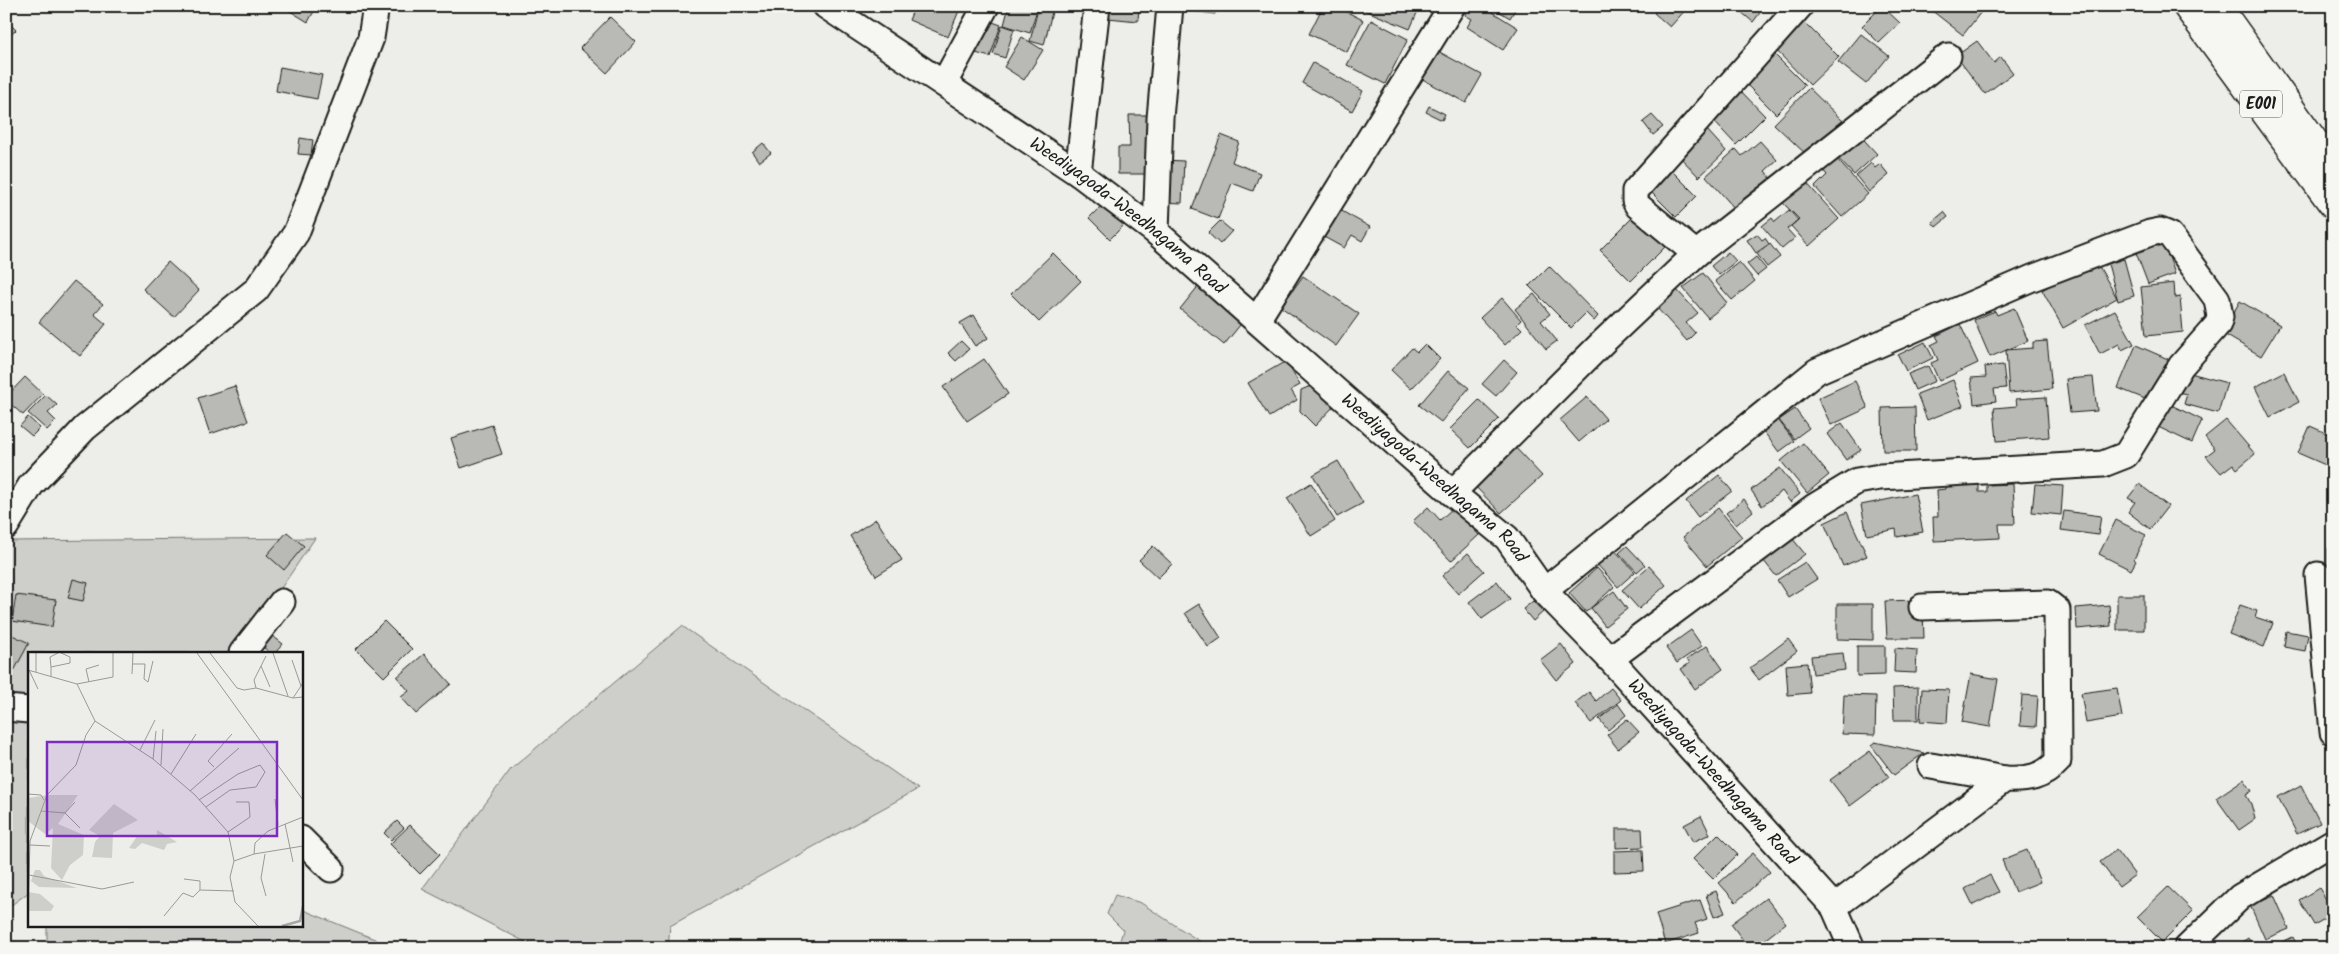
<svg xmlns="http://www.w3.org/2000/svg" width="2339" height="954" font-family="Kalam,sans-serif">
  <rect width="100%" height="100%" fill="#edede9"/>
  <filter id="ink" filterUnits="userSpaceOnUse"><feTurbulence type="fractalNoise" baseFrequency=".02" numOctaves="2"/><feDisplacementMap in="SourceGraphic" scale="10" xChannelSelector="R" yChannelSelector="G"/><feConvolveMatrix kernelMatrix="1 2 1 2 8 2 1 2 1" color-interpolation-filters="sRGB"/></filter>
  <g filter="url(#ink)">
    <path fill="#cececb" stroke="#757574" d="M315,538L237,653H29V892L6,909V541Z
      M682,626L918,789L670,926L668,948H537L422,889L511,769Z
      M1115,895L1141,903L1210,948H1118L1123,930L1107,914Z
      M301,909L377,940L376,948H47V925H301Z"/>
    <path fill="#b9b9b6" stroke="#1c1c1c" d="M282,6H317L308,22Z
      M915,6H961L948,37L909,20Z
      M1009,6H1038L1030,33L1004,25Z
      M1056,6H1072L1071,9Z
      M1099,6H1139L1138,21L1098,17Z
      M1181,6H1216L1215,14L1181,10Z
      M1323,6H1335L1363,20L1347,52L1309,34Z
      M1355,6H1420L1410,29Z
      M1471,6H1483L1518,28L1503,50L1467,27L1472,19L1465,15Z
      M1490,6H1517L1510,18Z
      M1660,6H1689L1670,27L1654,13Z
      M1734,6H1765L1753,22Z
      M1882,6L1900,23L1879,43L1862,26Z
      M1926,6H1973L1981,12L1963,35Z
      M1038,9L1052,12L1044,45L1030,41Z
      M610,17L636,42L607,73L580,48Z
      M1800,18L1839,57L1810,85L1772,46Z
      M984,19L1001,25L990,57L972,52Z
      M6,20L16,30L6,40Z
      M1371,20L1408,39L1385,84L1347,65Z
      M1002,25L1014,29L1005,58L993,54Z
      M1861,34L1889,56L1866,84L1838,62Z
      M1022,37L1043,50L1024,80L1004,67Z
      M1977,41L1994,63L2001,57L2013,73L1985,94L1956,56Z
      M1432,48L1482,75L1466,103L1417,76Z
      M1770,50L1805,85L1776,114L1740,78Z
      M1313,63L1363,91L1352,111L1302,83Z
      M280,67L322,75L317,99L276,91Z
      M1738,88L1765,116L1736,145L1709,116Z
      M1809,88L1844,122L1810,158L1774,124Z
      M1429,106L1445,114L1442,120L1426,112Z
      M1129,115H1149V174H1118V147H1130Z
      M1652,115L1663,127L1653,135L1643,122Z
      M1854,129L1877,154L1854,175L1831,151Z
      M1707,130L1726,151L1699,177L1679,156Z
      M1221,135L1239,142L1232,162L1260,173L1253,191L1232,183L1218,219L1192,209Z
      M300,138L313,140L311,155L298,154Z
      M1760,141L1777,160L1765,171L1771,178L1735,209L1706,176L1736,149L1742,156Z
      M763,143L771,153L759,162L752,152Z
      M1835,157L1868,194L1842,217L1815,187L1827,175L1822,169Z
      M1163,160L1184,161L1182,203L1161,202Z
      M1871,163L1875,168L1880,164L1889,175L1869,192L1856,176Z
      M1670,169L1697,196L1676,217L1649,190Z
      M1804,180L1839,219L1809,246L1791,226L1799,219L1781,201Z
      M1108,199L1129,220L1110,239L1089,218Z
      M1338,209L1370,227L1362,241L1352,235L1344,248L1322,236Z
      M1789,210L1798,220L1787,229L1795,238L1782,249L1762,226L1772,218L1775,222Z
      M1944,212L1948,217L1936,227L1932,222Z
      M1635,215L1666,246L1631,281L1600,250Z
      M1220,221L1232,231L1220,244L1208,233Z
      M1757,234L1762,240L1765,238L1769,244L1756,253L1747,240Z
      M2163,240L2175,274L2148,284L2135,250Z
      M1770,244L1780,257L1767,267L1757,254Z
      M1728,252L1736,261L1719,275L1711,266Z
      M1053,253L1081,281L1039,322L1011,294Z
      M1756,257L1766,269L1757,276L1747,264Z
      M2124,259L2134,296L2118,301L2108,264Z
      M2096,261L2117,298L2063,328L2042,290Z
      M168,262L199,290L174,317L143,289Z
      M1739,262L1755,281L1732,300L1715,281Z
      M1549,266L1598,316L1594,321L1586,313L1571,328L1529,286Z
      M1703,273L1727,303L1708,318L1683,288Z
      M1303,276L1359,314L1336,346L1281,307Z
      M74,281L103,304L94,314L106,324L80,356L39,322Z
      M2174,283L2175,298L2180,297L2183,332L2146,336L2141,287Z
      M1200,284L1244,320L1224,345L1180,309Z
      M1676,289L1698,313L1686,323L1695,333L1687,341L1656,307Z
      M1534,294L1550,314L1541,321L1557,341L1546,349L1515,309Z
      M1502,298L1521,320L1517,324L1522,329L1505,345L1480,318Z
      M2240,301L2280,325L2261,356L2222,333Z
      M2014,308L2028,341L1990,357L1974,320L1995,311L1997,315Z
      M2115,310L2134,344L2122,350L2119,344L2100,354L2085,325Z
      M974,315L988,338L975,346L960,323Z
      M1960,324L1978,363L1939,381L1931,363L1938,360L1931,345L1939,341L1936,336Z
      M961,341L969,349L956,361L948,353Z
      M2047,341L2052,389L2009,393L2006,350L2033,348V342Z
      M1925,342L1933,358L1906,371L1898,355Z
      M1425,344L1440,359L1411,389L1391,370L1412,348L1417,352Z
      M2136,345L2168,359L2150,401L2118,388Z
      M984,359L1008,394L967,421L943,387Z
      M1504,360L1517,372L1496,396L1482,384Z
      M1286,361L1300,385L1291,390L1297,400L1269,417L1248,383Z
      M2003,365L2006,388L1994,389L1996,401L1974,404L1971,378L1986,377L1985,367Z
      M1928,366L1935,381L1915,390L1908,374Z
      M1448,371L1469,388L1441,422L1419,405Z
      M2183,371L2227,383L2218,413L2184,404L2187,394L2177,392Z
      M2284,372L2299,402L2270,417L2255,387Z
      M25,377L43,394L23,415L6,400V397Z
      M2093,377L2097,411L2070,413L2066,379Z
      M1953,380L1963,406L1927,420L1917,394Z
      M1855,381L1868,408L1831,425L1818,398Z
      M1313,385L1335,405L1315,426L1300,411L1301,390Z
      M235,386L248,421L210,434L198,398Z
      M46,395L57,405L48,413L56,421L47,430L28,413Z
      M1587,397L1606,419L1579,442L1560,420Z
      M2046,397L2049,437L1997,441L1994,408L2017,406L2016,399Z
      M1479,400L1499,419L1470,448L1450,429Z
      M2167,403L2202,420L2192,443L2156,426Z
      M1915,407L1916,451H1883L1882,408Z
      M1795,409L1809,428L1794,439L1779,420Z
      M28,417L40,428L32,436L20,426Z
      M1776,417L1794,441L1779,452L1761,428Z
      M2226,420L2255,454L2237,469L2233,464L2221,473L2206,456L2215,449L2205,437Z
      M1842,423L1861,450L1846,460L1827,434Z
      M492,425L502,454L461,468L451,438Z
      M2310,426L2333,436V461L2330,467L2298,453Z
      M1803,443L1829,475L1807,493L1781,461Z
      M1514,446L1542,476L1501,513L1470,481Z
      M1338,461L1363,503L1337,517L1313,475Z
      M1780,468L1800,494L1790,502L1782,491L1762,506L1751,490Z
      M1719,475L1732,491L1698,517L1686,501Z
      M1311,483L1335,521L1311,536L1287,498Z
      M1979,484V492H1987V485L2013,484L2015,524H1999L2000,538L1934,541L1933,517H1938L1937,490L1946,489V485Z
      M2035,484L2063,486L2061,515L2032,512Z
      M2139,484L2168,506L2150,529L2128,512L2135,502L2128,498Z
      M1915,494L1923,532L1897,537L1896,529L1867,535L1861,505Z
      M1744,499L1753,511L1736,525L1726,513Z
      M1428,507L1440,520L1453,508L1479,535L1451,561L1413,521Z
      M1718,508L1742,537L1707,566L1683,537Z
      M2064,511L2101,516L2098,535L2061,530Z
      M1847,512L1867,556L1843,566L1824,523Z
      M876,519L902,560L876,576L850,536Z
      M2116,520L2146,535L2134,559L2136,561L2131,570L2099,554Z
      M287,532L304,546L284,570L267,555Z
      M1792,538L1805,554L1776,576L1763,560Z
      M1610,545L1635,572L1618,587L1593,560Z
      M1153,546L1172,564L1158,578L1139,560Z
      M1627,546L1645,565L1637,572L1619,553Z
      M2328,548H2333V576H2328Z
      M1468,553L1484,571L1458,594L1442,576Z
      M1805,562L1817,579L1788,597L1777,580Z
      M1649,566L1666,585L1639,609L1622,590Z
      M1597,568L1614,587L1586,612L1569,593Z
      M73,579L88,583L83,601L68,598Z
      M1497,581L1510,599L1482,619L1469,602Z
      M1614,591L1627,609L1605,626L1591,608Z
      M16,595L56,600L52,627L12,621Z
      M2117,595H2144V630H2117Z
      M1915,600L1923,610L1924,638H1887L1885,601Z
      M1533,601L1543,612L1533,621L1523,609Z
      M1199,604L1221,638L1208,647L1185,613Z
      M1837,604H1873V640L1837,639Z
      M2109,605L2111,626L2077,629L2076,608Z
      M2240,605L2257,611L2255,617L2273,623L2264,647L2229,634Z
      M384,621L412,649L384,677L356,649Z
      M265,630L283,644L275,653H270L256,641Z
      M1691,630L1702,646L1677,663L1666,648Z
      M2286,631L2308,635L2305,651L2284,647Z
      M6,632L29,643L14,671L6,667Z
      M1788,639L1797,651L1759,680L1750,668Z
      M1561,644L1576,664L1556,680L1540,660Z
      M1707,646L1723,669L1695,689L1681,669L1690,663L1687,659Z
      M1857,646H1885V675L1857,676Z
      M1895,648L1917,650L1916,673L1894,672Z
      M1843,653L1845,670L1813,674L1811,656Z
      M424,654L451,684L416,714L401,697L409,691L397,677Z
      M1807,663L1810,693L1788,695L1786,665Z
      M1971,674L1998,679L1990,727L1962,722Z
      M1918,687V720H1894L1893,688Z
      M1611,688L1621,700L1591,723L1575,703L1589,692L1596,701Z
      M2117,688L2122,717L2086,723L2081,693Z
      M1922,689L1949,690L1947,723L1920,721Z
      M1844,695L1876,696L1875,735L1842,734Z
      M2022,695L2038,696L2036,727L2020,726Z
      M1618,704L1626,715L1608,730L1599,719Z
      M1627,719L1639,732L1618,749L1607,735Z
      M1875,742L1924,753L1894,775L1871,745Z
      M1870,751L1889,777L1850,806L1830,780Z
      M2244,779L2252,791L2246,795L2251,804L2255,819L2239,830L2216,798Z
      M2301,785L2320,823L2297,834L2278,797Z
      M1701,816L1710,834L1693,842L1684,825Z
      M397,821L404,828L391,840L384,833Z
      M410,825L440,854L420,874L390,844Z
      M1616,829H1642L1643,847L1616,848Z
      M1718,834L1738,854L1713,879L1693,859Z
      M1643,850L1644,871L1614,872V851Z
      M2027,850L2040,882L2015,892L2002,860Z
      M2116,850L2135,875L2119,887L2100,862Z
      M1753,853L1770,872L1736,902L1719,883Z
      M1990,875L1999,892L1973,905L1965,889Z
      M2168,887L2193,911L2162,942L2137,917Z
      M2319,888L2333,910V914L2314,925L2299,900Z
      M1716,891L1725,913L1714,917L1706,895Z
      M2274,895L2289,929L2265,939L2250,905Z
      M1766,898L1786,923L1754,948H1749L1731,924Z
      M1700,900L1707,919L1695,923L1699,933L1665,944L1656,914Z
      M2293,937L2298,948H2274L2273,946Z
      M2248,938L2254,948H2233Z
      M1814,942L1818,948H1806Z"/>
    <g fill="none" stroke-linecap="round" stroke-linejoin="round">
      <g stroke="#1c1c1c" stroke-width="29">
        <g id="minor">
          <path id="s1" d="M826,6L1078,173L1156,232L1452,493L1507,538L1544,591L1610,659L1834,907L1852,948"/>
          <path d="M944,83L986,6"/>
          <path d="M1078,173L1097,6"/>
          <path d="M1156,232L1160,118L1170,6"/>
          <path d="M1696,254L1638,206L1635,201V191L1800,6"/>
          <path d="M1257,320L1452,6"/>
          <path d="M1452,493L1603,342L1696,254L1948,56"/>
          <path d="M6,526L31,485L85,428L256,290L296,233L371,38L376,6"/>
          <path d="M2318,575L2333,732"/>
          <path d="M1544,591L1817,371L2032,278L2150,233L2160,231L2170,235L2217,299L2220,317L2218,324L2181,366L2126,455L2103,464L1880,477L1857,481L1814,507L1610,659"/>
          <path d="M242,653L282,602"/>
          <path d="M6,708L29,710"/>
          <path d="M1931,766L2005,779"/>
          <path d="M301,839L331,869"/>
          <path d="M1834,907L2005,779C2027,780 2043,778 2058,761L2057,610L2048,603L1922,607"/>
          <path d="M2187,948L2240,897L2333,842"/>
        </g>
      </g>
      <g stroke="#1c1c1c" stroke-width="31">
        <path id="highway" d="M2187,6L2333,204
          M2217,6L2333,168"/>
      </g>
      <use href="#minor" stroke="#f6f6f2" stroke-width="25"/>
      <use href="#highway" stroke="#f6f6f2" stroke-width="28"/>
    </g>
  </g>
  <g text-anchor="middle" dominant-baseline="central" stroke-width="4" stroke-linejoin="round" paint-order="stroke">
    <rect fill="#f6f6f2" stroke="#5d5d5c" stroke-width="1" x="2240" y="90.5" width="42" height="27" rx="4"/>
    <g font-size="16" font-weight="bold" fill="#1c1c1c">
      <text x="2261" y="104">E001</text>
    </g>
    <g font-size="18" fill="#1c1c1c" stroke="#f6f6f2">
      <text stroke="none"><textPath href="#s1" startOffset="368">Weediyagoda-Weedhagama Road</textPath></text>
      <text stroke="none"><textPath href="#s1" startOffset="772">Weediyagoda-Weedhagama Road</textPath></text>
      <text stroke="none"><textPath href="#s1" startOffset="1178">Weediyagoda-Weedhagama Road</textPath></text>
    </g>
  </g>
  <g transform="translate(28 652)">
    <rect width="275" height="275" fill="#edede9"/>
    <path d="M20,143H50L30,172L56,183L55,203L42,213L34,228L23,216L25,176L17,182L0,169V146ZM86,152L110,168L85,181L84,206L64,205L67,190L72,184L61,178ZM129,178L149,190L139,192L136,198L114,191L107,197L101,196L110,183L129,184ZM7,218H12L16,224L49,236L11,235L3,229ZM0,240L12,242L26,254L23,259H0Z" fill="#cececb"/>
    <path fill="none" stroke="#a6a6a3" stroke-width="2.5" d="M254,274L272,269L275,254"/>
    <path fill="none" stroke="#999997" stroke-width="1" d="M169,1L275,148M182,1L209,36L216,38L228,36L265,46L275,45M245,1L260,44M264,8L273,34M105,12H117L116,27L120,30L125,9M233,14L242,35M23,15L22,5L30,1M0,18L49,32L67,69L125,107L167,143L200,180L206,209L202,225L207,250L230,274M1,18L10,37M8,20V1M104,22L105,1M23,24V15L42,11V5L33,1M61,30L58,17L71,13M49,32L85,25V1M228,36L226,28L238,4M265,46L275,31M112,98L127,68M125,107L128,79M133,113L135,77M186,115L180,109L204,82M143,122L168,82M162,139L211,96M0,142L13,143L16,148M247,147L250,173M171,148L210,122L232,113L237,120L228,135L202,138L178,155M47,150L37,161L52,176M13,159L37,161M257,172L265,210M200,180L222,165L221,150H208M2,193L22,194M226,202L275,194M237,202L233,226L238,244M206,209L226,202L227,191L240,179L275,165M1,223L74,237L106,230M172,238L206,239M136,264L155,241L165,245L172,238V229L156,227M0,265L2,189L19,143L48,113L58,83L67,69"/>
    <path fill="#7b2cbf" fill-opacity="0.15" stroke="#7b2cbf" stroke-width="2.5" d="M19,90H249V184H19Z"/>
    <rect width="275" height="275" fill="none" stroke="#1c1c1c" stroke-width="2.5"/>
  </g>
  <rect width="2339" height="954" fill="none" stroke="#f6f6f2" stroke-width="25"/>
  <rect x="12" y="12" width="2314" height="929" fill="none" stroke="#1c1c1c" stroke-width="2" filter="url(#ink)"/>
</svg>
